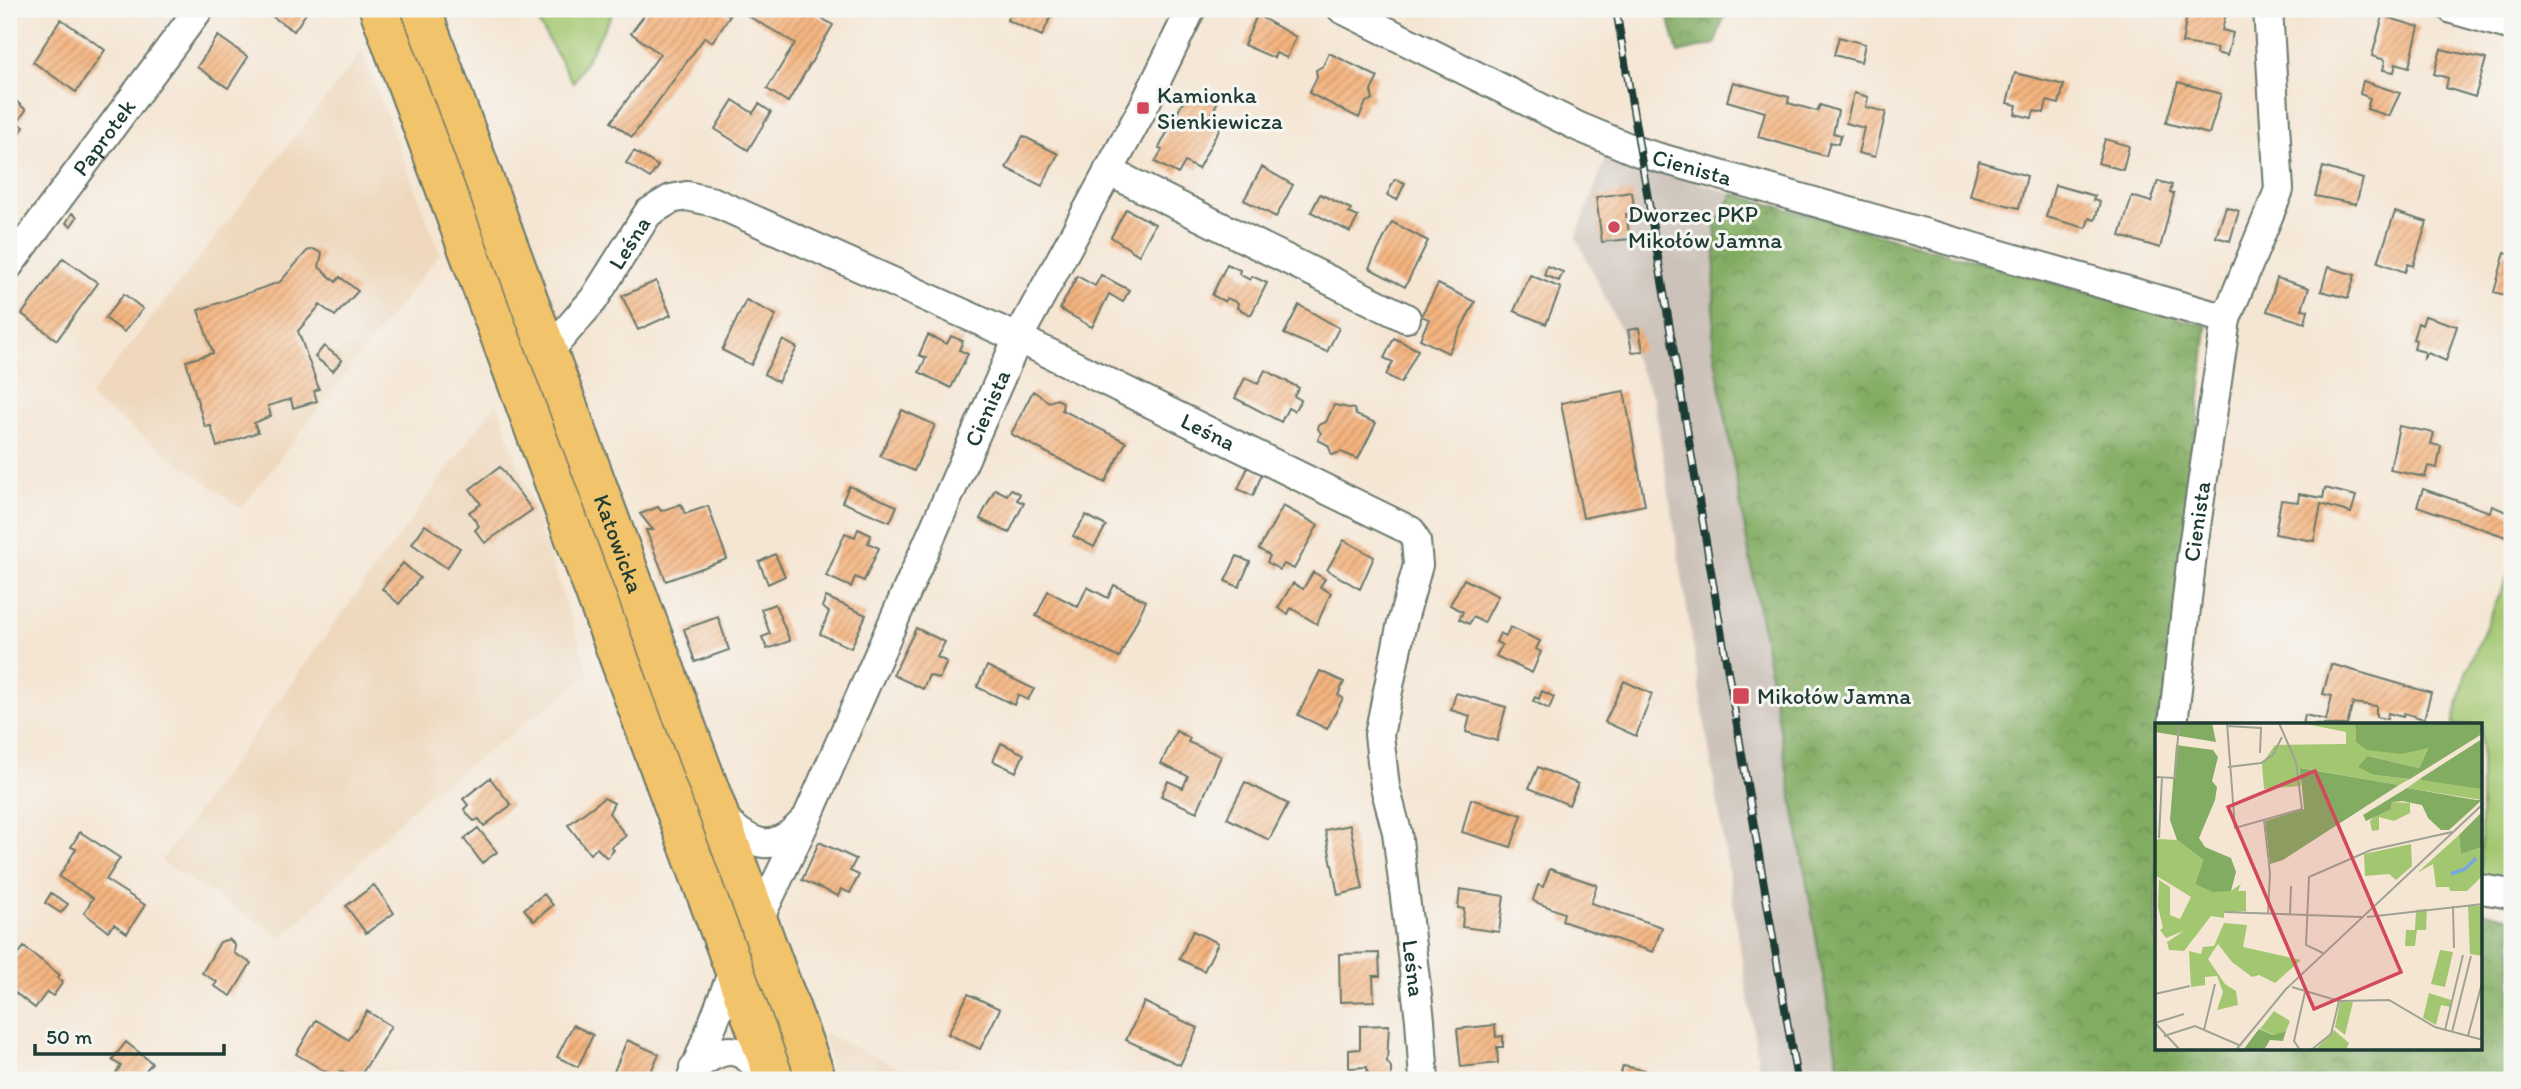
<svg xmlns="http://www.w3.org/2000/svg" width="2521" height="1089" font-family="Itim,sans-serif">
  <defs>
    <pattern id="forest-crowns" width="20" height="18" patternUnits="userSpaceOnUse" patternTransform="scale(1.75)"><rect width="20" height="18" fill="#82ac62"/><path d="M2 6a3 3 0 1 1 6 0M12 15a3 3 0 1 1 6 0" fill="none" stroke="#6a8d52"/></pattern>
    <pattern id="building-hatch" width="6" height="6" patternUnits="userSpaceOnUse" patternTransform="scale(1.75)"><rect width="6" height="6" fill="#f5b47f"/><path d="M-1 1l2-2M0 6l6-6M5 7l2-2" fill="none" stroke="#c69469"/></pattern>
  </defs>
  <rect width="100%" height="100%" fill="#f6f6f2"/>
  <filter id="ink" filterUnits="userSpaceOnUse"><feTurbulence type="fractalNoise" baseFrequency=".0143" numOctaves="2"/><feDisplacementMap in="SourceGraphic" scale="14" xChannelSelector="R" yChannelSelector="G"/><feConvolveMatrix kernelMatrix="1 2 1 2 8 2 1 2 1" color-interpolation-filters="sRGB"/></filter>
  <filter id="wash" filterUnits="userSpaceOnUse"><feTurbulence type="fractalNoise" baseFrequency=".00686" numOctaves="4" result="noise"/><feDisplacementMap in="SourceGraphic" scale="28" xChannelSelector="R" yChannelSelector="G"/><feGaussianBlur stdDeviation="1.57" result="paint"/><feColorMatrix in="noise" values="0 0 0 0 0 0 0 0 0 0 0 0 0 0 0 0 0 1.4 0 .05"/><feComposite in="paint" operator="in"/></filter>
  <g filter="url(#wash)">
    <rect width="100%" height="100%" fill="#f5e6d4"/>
    <path fill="#eed7bb" d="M362,52L440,253L241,508L89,397Z
      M497,402L590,675L419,802L283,938L161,861Z
      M822,1032L926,1080H833Z"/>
    <path fill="#ccc2b9" d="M1608,152L1733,194L1716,225L1804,876L1841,1080H1761L1654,399L1576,237Z"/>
    <path fill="#a3c770" stroke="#618252" stroke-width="2" d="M533,9H615L573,83L536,18Z
      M2512,566V905L2481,894V725H2453L2466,673Z"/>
    <path fill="url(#forest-crowns)" stroke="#50744b" stroke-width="2" d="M1666,9H1726L1715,44L1678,53Z
      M1733,194L2207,326L2168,725H2157V1049H2481V911L2512,918V1080H1841L1713,346L1716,225Z"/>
    <g id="blocks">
      <path fill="url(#building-hatch)" d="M261,9H309L294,31Z
        M649,9H720L730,16L712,42L705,37L632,137L611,122L660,54L631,33Z
        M752,9H806L833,25L788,102L767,89L795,43L748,16Z
        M1012,9H1054L1042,36L1007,20Z
        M2188,9H2223L2226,13L2222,30L2233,33L2227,56L2216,53L2217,48L2182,43Z
        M1257,15L1296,37L1287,58L1276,53L1274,58L1244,45Z
        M2383,16L2419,27L2409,67L2396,63L2394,72L2383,70L2385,60L2372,56Z
        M61,19L105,50L76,92L33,62Z
        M218,36L248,57L228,88L197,67Z
        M1839,37L1865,44L1861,62L1834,55Z
        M2441,49L2486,59L2475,97L2446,88L2448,78L2434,74Z
        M1329,53L1378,77L1371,91L1373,99L1366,102L1359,118L1309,93L1317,77L1316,70L1323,66Z
        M2015,73L2064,85L2059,104L2047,101L2044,113L2034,111L2032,118L2015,114L2017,105L2007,103Z
        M2363,81L2400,93L2389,116L2367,109L2370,98L2360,94Z
        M1733,82L1789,97L1788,103L1817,111L1820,105L1838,111L1833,133L1841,135L1838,144L1830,142L1826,156L1758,137L1765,112L1727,101Z
        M2178,82L2221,94L2209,134L2166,123Z
        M1194,91L1217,103L1212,114L1224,120L1198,169L1185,162L1178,174L1155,162L1162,150L1159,148L1184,100L1188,102Z
        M1854,93L1868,97L1866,107L1886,112L1875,157L1858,153L1864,128L1846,123Z
        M9,95L26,110L17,123L24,127L12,143L16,145L9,155Z
        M733,100L753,113L759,104L771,112L748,150L715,129Z
        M1023,136L1058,154L1042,186L1006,168Z
        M2105,139L2129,146L2123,170L2098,163Z
        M634,151L658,166L650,178L626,163Z
        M1979,161L2027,176L2019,208L1970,196Z
        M1262,167L1293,185L1276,217L1244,200Z
        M2323,167L2363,179L2356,204L2315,196Z
        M1395,179L1405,183L1397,200L1387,195Z
        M2158,181L2172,185L2170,193L2174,194L2160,248L2120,236L2132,196L2151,202Z
        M2055,185L2095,196L2093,200L2100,202L2095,220L2089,218L2086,228L2046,217Z
        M1632,192L1635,214H1626L1630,239L1602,242L1596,197Z
        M1320,194L1351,209L1349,213L1358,217L1350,232L1311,212Z
        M2226,207L2239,211L2230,241L2216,237Z
        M1126,209L1155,224L1139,255L1111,237Z
        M2395,212L2427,222L2413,266L2408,264L2405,272L2378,262Z
        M72,213L77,217L71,226L66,223Z
        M1392,222L1428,241L1405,287L1369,268Z
        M313,249L322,253L319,267L336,282L340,277L358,291L335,316L320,305L298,331L319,389L314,391L317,401L293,408L291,399L268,406L271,416L254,423L258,432L217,447L211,426L205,427L186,361L213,353L198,310L280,282L307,251Z
        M2505,252L2512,254V297L2494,292Z
        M63,258L98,283L57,340L22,314Z
        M1227,264L1240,270L1239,274L1250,280L1252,276L1267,283L1251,315L1237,308L1238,303L1227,298L1225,302L1212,295Z
        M1547,266L1563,272L1559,281L1544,275Z
        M2328,267L2355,275L2348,298L2321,291Z
        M1101,275L1129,290L1123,302L1109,294L1092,327L1060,309L1077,276L1095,286Z
        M1530,275L1561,288L1546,324L1514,311Z
        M2277,278L2309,288L2302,309L2308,310L2305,323L2267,311Z
        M656,281L671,315L638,330L622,296Z
        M1438,284L1475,302L1448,353L1420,339L1429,319L1421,316Z
        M124,294L143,309L124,332L105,318Z
        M746,300L776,315L751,365L722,350Z
        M1299,305L1339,328L1327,352L1284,334Z
        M2425,316L2457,326L2446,361L2428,353L2424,358L2425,352L2414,349L2416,340L2413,339L2418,323L2422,325Z
        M1639,328L1643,351L1632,352L1628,330Z
        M928,335L947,344L951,336L963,341L959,350L968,354L951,388L919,372L926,358L919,355Z
        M1394,338L1418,350L1401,383L1386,375L1393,362L1384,358Z
        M783,340L797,348L778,382L764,374Z
        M324,346L342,360L333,371L315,357Z
        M1265,370L1299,388L1294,396L1301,400L1294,411L1288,408L1281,422L1235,398L1245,378L1258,384Z
        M1033,391L1049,402L1057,399L1063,402L1062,410L1126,442L1105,483L1011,434Z
        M1624,391L1645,505L1583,518L1561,403Z
        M1334,405L1354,409L1356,415L1376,423L1358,459L1341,452L1332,455L1328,445L1318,440L1321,433L1318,429L1319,425L1326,422Z
        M902,410L935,425L914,471L880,456Z
        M2399,426L2434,433L2431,444L2441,446L2437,468L2428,466L2425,477L2390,470Z
        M500,467L532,510L485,543L475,530L479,526L469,512L481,504L470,489Z
        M1248,467L1262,474L1253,496L1238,489Z
        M849,486L897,506L890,522L842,502Z
        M2325,488L2356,496L2351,513L2321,504L2314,541L2275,534L2281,500L2298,502L2299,494L2323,498Z
        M995,489L1007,495L1011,489L1020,494L1017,500L1024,503L1009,533L980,519Z
        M2423,489L2490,512L2492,506L2512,514V539L2417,506Z
        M681,504L685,514L708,506L727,559L666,581L646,530H653L640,514L658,507L661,511Z
        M1283,506L1318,525L1294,569L1284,564L1280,570L1267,562L1270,556L1259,549Z
        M1086,515L1106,526L1094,547L1073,536Z
        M425,525L460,548L447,568L412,544Z
        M858,529L871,535L868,543L879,548L864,581L855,577L851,587L826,576L845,533L855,537Z
        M1344,540L1374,557L1360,589L1327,570Z
        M775,554L785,576L768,584L759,562Z
        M1237,556L1250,562L1239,587L1225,581Z
        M403,563L420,578L399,604L382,589Z
        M1313,572L1325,579L1320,587L1331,593L1317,624L1291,608L1288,614L1278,608L1293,583L1303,589Z
        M1464,579L1498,596L1484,623L1473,617L1469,624L1459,619L1463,612L1450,605Z
        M1114,585L1146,601L1119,658L1036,616L1048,591L1078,607L1087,587L1108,598Z
        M826,597L866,615L851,648L820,634L829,612L822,607Z
        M775,604L790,641L767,649L762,637L770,634L761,609Z
        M718,617L729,650L695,662L684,629Z
        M1510,627L1540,641L1536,649L1541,652L1532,673L1496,656L1502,645L1496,642L1500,633L1506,636Z
        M916,628L945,642L937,657L947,662L939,679L929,675L923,689L893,675Z
        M2331,664L2431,693L2424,719L2404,713L2403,717L2388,713L2387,719L2376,717V706L2353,703L2347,725H2303L2305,715L2326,720L2332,696L2323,694Z
        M987,666L1034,689L1028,700L1018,695L1014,705L977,687Z
        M1320,671L1344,682L1338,695L1343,698L1327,729L1298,715Z
        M1624,681L1652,694L1636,736L1605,722Z
        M1542,691L1554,697L1549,709L1533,701L1535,697L1539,699Z
        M1456,693L1506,707L1497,741L1466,732L1470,716L1451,710Z
        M1176,731L1190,738L1188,742L1221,756L1197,812L1161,796L1168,781L1183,788L1188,776L1161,764Z
        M1001,743L1024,754L1016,772L993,761Z
        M1538,767L1578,784L1569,805L1529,788Z
        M490,778L511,805L484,826L479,819L474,821L470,817L464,809L468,805L463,799Z
        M1245,782L1288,804L1269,840L1227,818Z
        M604,798L614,803L609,813L626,836L611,847L614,850L607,858L597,848L590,854L568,825Z
        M1471,799L1522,815L1511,847L1462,832Z
        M1350,825L1363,889L1338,895L1325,830Z
        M478,828L497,852L482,863L464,839Z
        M80,832L120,858L106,880L145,905L127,933L114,924L108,931L84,913L93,898L59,877L76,849L71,847Z
        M819,842L856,859L850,871L859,875L850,893L841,889L838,896L802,880Z
        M1550,869L1597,885L1591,903L1662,927L1653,952L1562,921L1564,913L1535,902L1533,900L1538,885L1543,887Z
        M374,885L394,913L366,933L346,906Z
        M1460,889L1504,896L1499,932L1462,927L1464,909L1458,908Z
        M51,893L68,904L61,913L45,903Z
        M544,894L553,905L534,921L524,909Z
        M1193,931L1218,943L1204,971L1179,959Z
        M229,939L235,945L234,953L251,963L231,996L214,986L217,982L202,973L220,942Z
        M24,947L60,975L57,978L63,982L53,996L47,992L35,1008L9,988V966Z
        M1379,953L1380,976H1373L1374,1001L1340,1002L1339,954Z
        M968,994L1000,1009L980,1049L948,1034Z
        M1144,1002L1198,1028L1180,1065L1126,1040Z
        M367,1011L391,1026L358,1080L340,1071L336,1078L296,1054L316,1020L349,1040Z
        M573,1025L593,1035L578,1067L557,1057Z
        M1389,1025L1387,1062L1391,1067V1080H1368L1367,1067L1349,1068V1050L1360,1049V1026Z
        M1495,1025L1496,1037L1503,1036V1047H1497L1498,1063L1461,1067L1457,1029Z
        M627,1040L659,1054L647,1080H628L613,1074Z
        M126,1042L152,1063L138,1080L131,1074L125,1080L116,1073L121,1066L112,1060Z
        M1623,1066L1645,1070V1072L1654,1075L1653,1080H1619Z"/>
    </g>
  </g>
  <g filter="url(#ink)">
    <use href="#blocks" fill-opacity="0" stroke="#6a786c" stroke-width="2"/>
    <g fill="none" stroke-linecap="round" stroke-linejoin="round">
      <g stroke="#6a786c" stroke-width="32">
        <g id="street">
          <path id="s1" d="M1342,9L1579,127L1639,152L2226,319"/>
          <path d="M2452,9L2512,26"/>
          <path d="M1108,171L1406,318"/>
          <path id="s2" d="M9,265L199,9"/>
          <path id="s3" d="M549,351L594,299L648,213L671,199L687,196L714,202L1018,338L1411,531L1416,541L1418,565L1401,627L1379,735L1385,787L1397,832L1420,1020L1424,1080"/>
          <path id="s4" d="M2173,725L2192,554L2226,319L2279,190L2268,9"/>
          <path d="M719,816C751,843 770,858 803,822"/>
          <path d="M2481,889L2512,894"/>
          <path id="s5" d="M758,921L807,818L1018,338L1143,108L1191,9"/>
          <path d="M694,1068C729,1041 743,1047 769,1080"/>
          <path d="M691,1080L733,971"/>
        </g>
      </g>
      <g stroke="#6a786c" stroke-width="42">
        <g id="primary">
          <path d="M379,9L775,1080"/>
          <path id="s6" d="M421,9L817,1080"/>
        </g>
      </g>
      <use href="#street" stroke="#fff" stroke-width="28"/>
      <use href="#primary" stroke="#f1c36a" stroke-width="38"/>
      <g stroke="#1f3d34" stroke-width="8">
        <path id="rail" d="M1616,9L1797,1080"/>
      </g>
      <use href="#rail" stroke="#f6f6f2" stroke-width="5" stroke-dasharray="16" stroke-linecap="butt"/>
    </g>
  </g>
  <g fill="#d1495b" stroke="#f6f6f2" stroke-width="2.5">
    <rect x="1136" y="101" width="14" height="14" rx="3.5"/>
    <circle cx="1614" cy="227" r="7"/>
    <rect x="1732" y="687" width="18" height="18" rx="3.5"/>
  </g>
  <g text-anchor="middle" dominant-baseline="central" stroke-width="6" stroke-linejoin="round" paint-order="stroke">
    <g font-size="23" fill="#1f3d34" stroke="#f6f6f2" text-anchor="start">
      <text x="1157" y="95">Kamionka<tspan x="1157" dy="26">Sienkiewicza</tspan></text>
      <text x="1628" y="214">Dworzec PKP<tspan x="1628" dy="26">Mikołów Jamna</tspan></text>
      <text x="1757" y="696">Mikołów Jamna</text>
    </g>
    <g font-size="23" fill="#1f3d34" stroke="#f6f6f2">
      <text stroke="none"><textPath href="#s2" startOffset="159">Paprotek</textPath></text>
      <text stroke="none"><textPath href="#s1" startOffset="385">Cienista</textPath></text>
      <text stroke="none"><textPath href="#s3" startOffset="135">Leśna</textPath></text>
      <text stroke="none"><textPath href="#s5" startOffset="562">Cienista</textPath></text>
      <text stroke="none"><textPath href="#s3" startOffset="786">Leśna</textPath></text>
      <text stroke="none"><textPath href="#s4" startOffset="205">Cienista</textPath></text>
      <text stroke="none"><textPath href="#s6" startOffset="570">Katowicka</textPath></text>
      <text stroke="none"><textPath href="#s3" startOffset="1458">Leśna</textPath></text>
    </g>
  </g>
  <g transform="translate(2155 723)">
    <rect width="327" height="327" fill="#f5e6d4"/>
    <path d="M146,0H200L201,19L247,30L273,24L264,45L214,33L219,52L255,56L244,62L146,45V63L109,66L107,41L120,22L191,21V9ZM266,55L327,66V77L252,65ZM237,79L255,80V90L239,98L224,94V107L217,108L215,98L225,88L236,86ZM304,112L306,131L327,124V153L312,168H295L294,164H281L278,141L262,150ZM256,121L257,143L241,157L234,151L210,153L209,131ZM4,157L15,164V192L25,196L36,174L28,169H38L40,161L76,168L86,161L83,168H91V188L69,190V195L56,193L29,228L14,227L12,219L29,208L11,215L5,207L8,205L3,184ZM313,183H326L327,233L315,231ZM272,186L271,207H262L260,223H250L251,207H260L261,187ZM69,200L92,202L88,224L146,237L120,260L104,252L97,254L77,239L63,221L53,236L70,261L81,268L83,282L62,287L68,269L62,253L50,254V262L36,264L34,228L46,231L48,224L59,223ZM285,227L298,229L290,264L276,261ZM274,270L296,277L295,284L286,282L281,302L268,295ZM185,279H198L190,312L180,304ZM119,288L135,298L131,308L119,312L105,306ZM179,307L194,320L191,327H160Z" fill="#a3c770"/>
    <path d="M0,0H57L61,19L0,9ZM200,0H327V11L255,56L219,52L203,44L213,33L264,45L273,25L247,31L212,27L201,19ZM327,16V66L266,57V55ZM21,22L58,27L63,34L57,58L62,64L60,77L44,115L50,124L76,135L81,149L76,168L58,169L40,161L48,137L22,117L15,97ZM145,45L244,62L128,137L115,141L110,98L149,86ZM252,65L321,77H327L294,107H286L273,95L267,82L247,78L237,79L236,86L211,98L208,92ZM327,89V124L306,131L304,112ZM104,306L118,312L131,308L128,318L115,317L109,327H88Z" fill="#82ac62"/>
    <path d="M4,116L22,117L48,137L38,169H28L0,152V118Z" fill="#a3c770"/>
    <path fill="none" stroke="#77a6e0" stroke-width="3.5" d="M296,151L310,146L321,135"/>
    <path fill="none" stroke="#9fa294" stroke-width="2" d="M72,0L80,105L147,86L141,39L124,0M72,3L106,5L105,30M73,44L106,40L118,32L127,14M0,54L20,55L24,0M109,97L115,150L113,190M4,115L7,54M298,183L299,225M70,189L207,194M135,192L136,163M212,194L328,181M168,230L151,222L154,154L216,127L297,109M137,264L184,278L234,277L280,304L328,317M0,271L35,263M0,300L25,327M0,300L29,291M49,307L60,261M290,307L308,232M297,309L316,233M9,313L40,303L84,322M313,313L328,256M81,327L131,266L328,81M145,327L139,318L150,269M156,327L176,311L184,278"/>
    <path fill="#d1495b" fill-opacity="0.15" stroke="#d1495b" stroke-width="3.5" d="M160,48L246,249L159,286L73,84Z"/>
    <rect width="327" height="327" fill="none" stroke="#1f3d34" stroke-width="3.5"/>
  </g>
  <rect width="2521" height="1089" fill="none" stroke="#f6f6f2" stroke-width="35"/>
  <path d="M35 1044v10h189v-10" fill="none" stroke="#1f3d34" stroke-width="3.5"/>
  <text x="46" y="1044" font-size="21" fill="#1f3d34" stroke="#f6f6f2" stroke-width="5" paint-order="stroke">50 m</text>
</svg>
